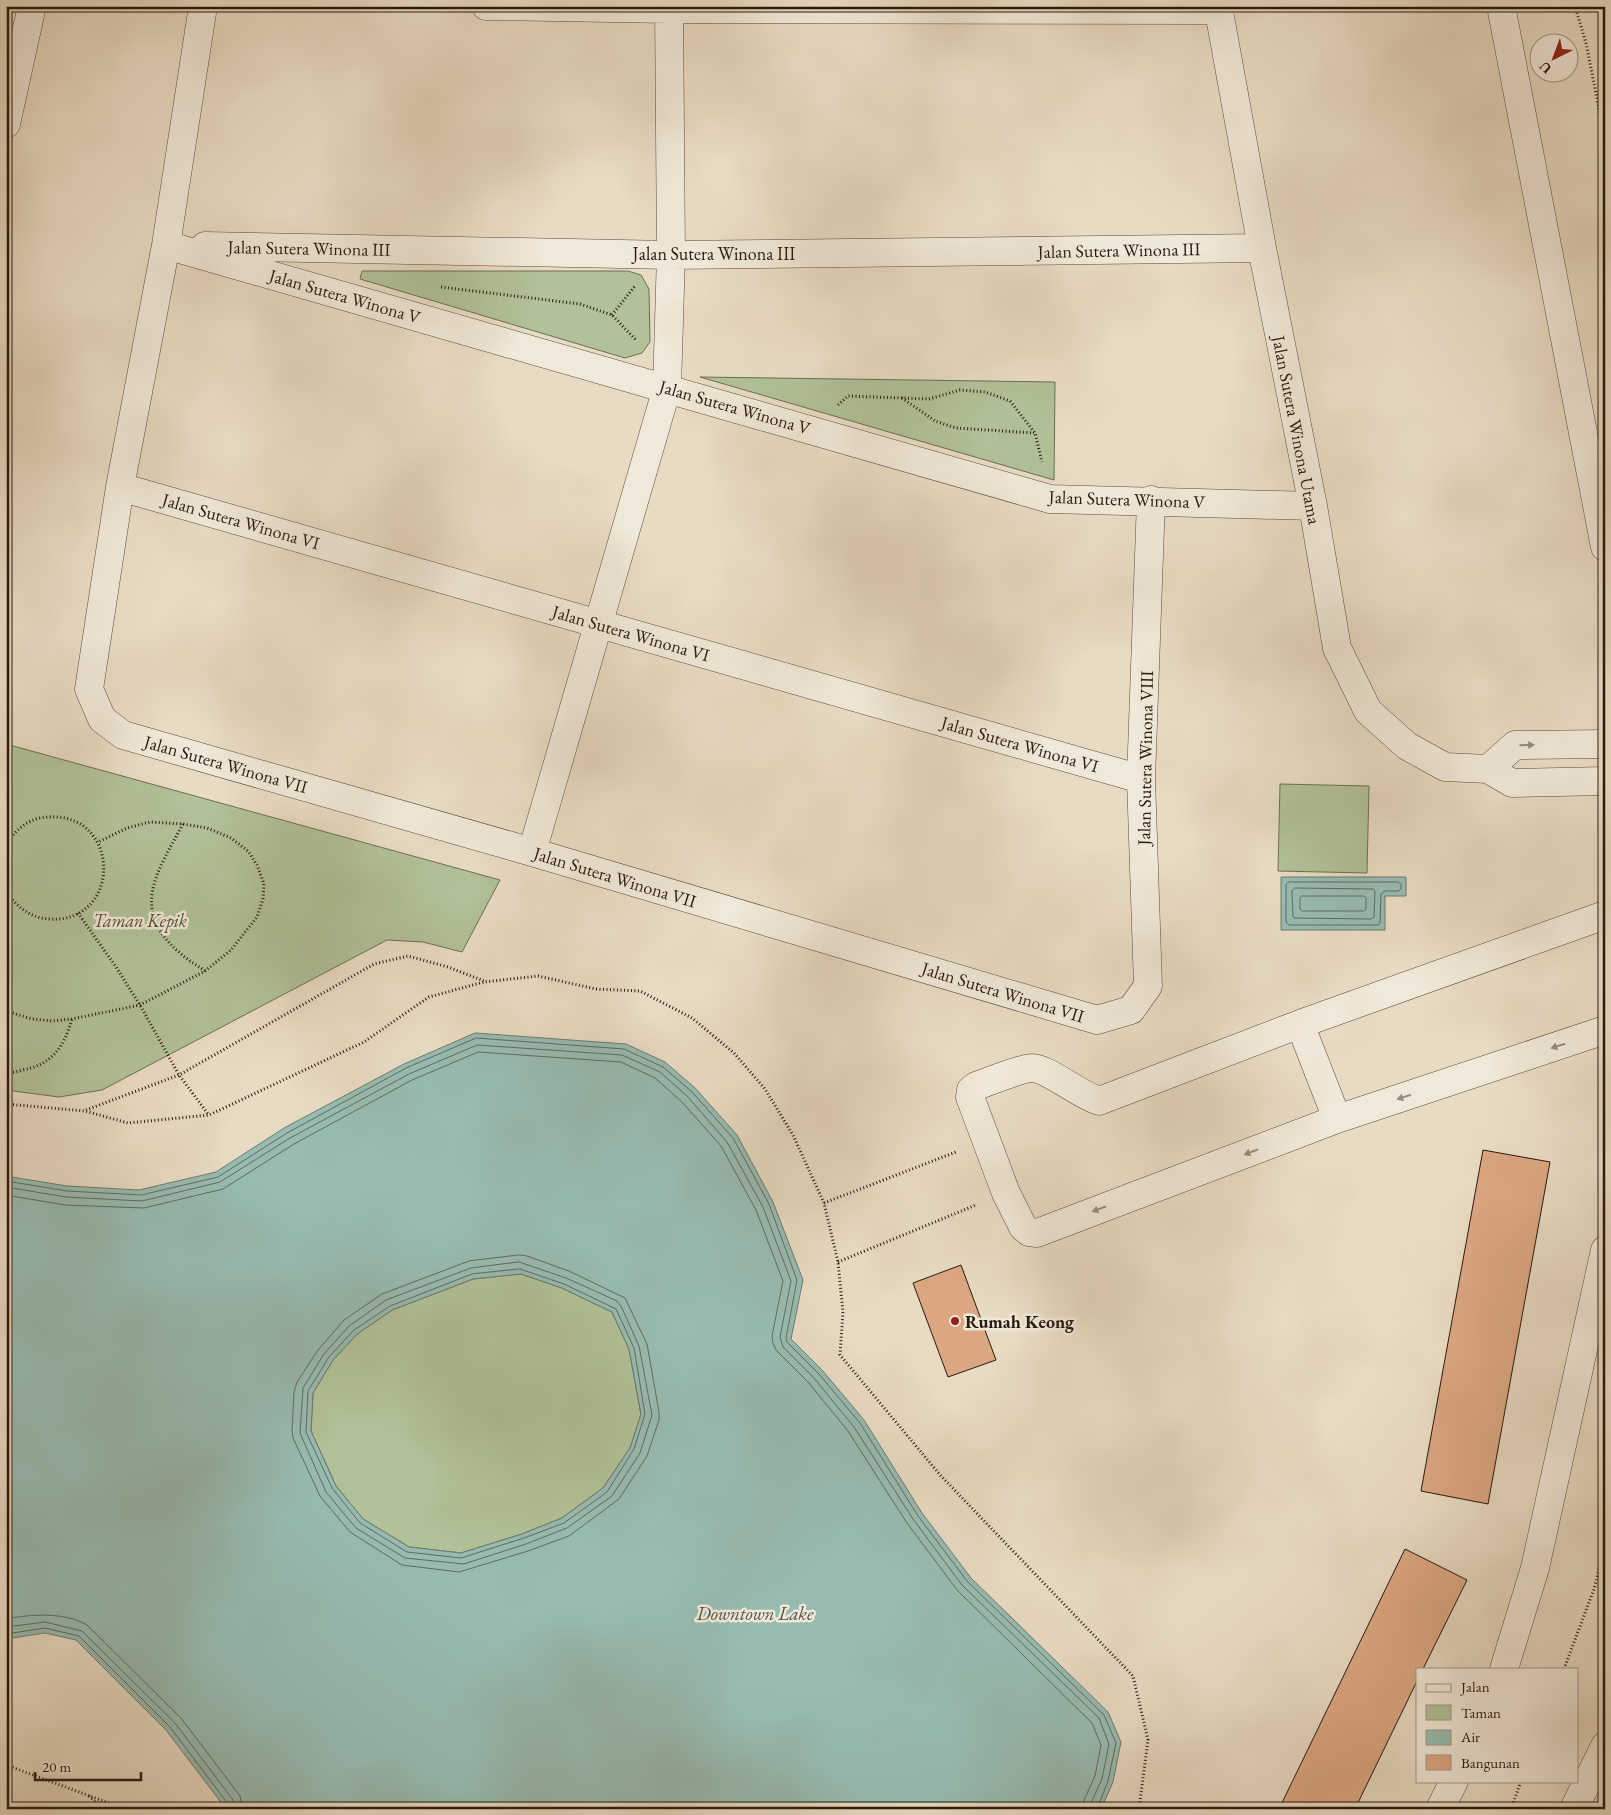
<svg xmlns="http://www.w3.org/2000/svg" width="1611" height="1815" font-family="'EB Garamond',serif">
  <rect width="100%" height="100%" fill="#e8dbc3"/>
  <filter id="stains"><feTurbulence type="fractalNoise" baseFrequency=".004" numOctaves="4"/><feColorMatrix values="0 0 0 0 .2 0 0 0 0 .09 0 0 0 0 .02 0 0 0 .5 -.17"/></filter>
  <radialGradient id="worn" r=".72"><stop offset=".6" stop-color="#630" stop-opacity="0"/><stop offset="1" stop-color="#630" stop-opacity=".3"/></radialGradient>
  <path fill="#b1c198" stroke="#6c6e52" d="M362,271H628L641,275L649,289L650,342L642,353L625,358L360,279Z
    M700,377L1055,382L1054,480Z
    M6,744L500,880L462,952L423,942L387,940L102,1090L59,1097L6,1090Z
    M1280,784L1369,786L1367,873L1278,871Z
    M521,1274L562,1288L612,1312L629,1349L641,1415L630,1448L603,1488L562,1518L522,1534L461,1553L409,1547L363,1519L336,1486L311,1431L313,1393L333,1360L357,1334L392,1310L473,1279Z"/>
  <path fill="#97bbb1" stroke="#6b7b6f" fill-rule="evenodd" d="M1281,877H1406V896H1385V930H1281Z
    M475,1033L626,1044L665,1062L695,1088L737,1135L773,1202L803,1280L791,1339L822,1370L864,1420L922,1513L971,1578L1108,1712L1121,1742L1113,1782L1101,1809H226L166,1730L76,1640L45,1633L6,1639V1176L67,1186L139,1190L216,1172L284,1128L404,1064ZM521,1274L562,1288L612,1312L629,1349L641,1414L630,1448L603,1488L562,1518L522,1534L461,1553L409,1547L363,1519L336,1486L311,1431L313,1393L333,1360L357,1334L392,1310L473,1279Z"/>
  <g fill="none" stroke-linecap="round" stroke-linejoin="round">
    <path stroke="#606a5e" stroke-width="1" d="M1289,882H1398L1401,884V888L1399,891H1385L1381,894L1380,923L1378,925H1289L1286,922V885Z
      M1295,888L1373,889L1375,891L1374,917L1371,919L1294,918L1293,916L1292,891Z
      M1302,896H1364L1366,898V909L1364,911H1302L1300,909V898Z
      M6,1181L67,1191L141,1195L218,1177L287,1133L406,1068L476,1038L624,1049L663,1067L692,1092L733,1138L769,1204L797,1280L786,1338L787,1342L818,1373L860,1423L918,1516L967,1581L1104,1715L1116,1743L1108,1781L1097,1809
      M6,1187L66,1197L142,1201L220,1182L290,1138L409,1074L477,1045L622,1055L660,1072L687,1096L727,1142L763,1207L791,1281L780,1337L783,1347L813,1377L854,1427L913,1519L962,1585L1099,1718L1109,1744L1102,1779L1091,1803V1809
      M6,1195L65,1205L144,1208L223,1189L294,1144L412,1080L478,1052L621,1062L655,1078L682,1102L721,1146L756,1210L783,1281L772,1336L773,1343L776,1350L808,1382L848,1431L907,1523L957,1590L1092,1723L1101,1745L1095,1776L1084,1800L1083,1809
      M519,1255L527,1256L569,1271L625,1298L647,1344L659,1412V1420L647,1456L619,1499L569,1536L528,1551L459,1572L402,1565L350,1532L320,1496L293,1438L292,1431L294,1392L297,1382L318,1350L344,1320L382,1294L469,1261Z
      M519,1262L566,1278L617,1301L621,1306L639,1346L652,1415L640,1453L612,1496L567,1528L526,1544L464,1564L405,1558L356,1528L326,1492L300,1433L303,1388L324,1354L349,1326L386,1300L471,1268Z
      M520,1269L564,1284L616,1309L634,1348L645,1414L634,1449L607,1492L564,1523L524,1538L461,1558L407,1552L360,1523L332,1488L306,1432L308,1391L329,1357L354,1330L390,1306L472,1274Z
      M6,1619C30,1614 66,1612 87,1625L181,1718L240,1796L243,1809
      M6,1627L45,1622L82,1631L175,1723L233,1800L236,1809
      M6,1634L45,1628L79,1636L170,1727L228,1804L229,1809"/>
  </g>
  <path fill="#dba783" stroke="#281a0c" d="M1483,1150L1550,1162L1488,1504L1421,1491Z
    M961,1265L996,1360L948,1377L913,1283Z
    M1405,1549L1467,1580L1423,1669H1417V1681L1355,1809H1279Z"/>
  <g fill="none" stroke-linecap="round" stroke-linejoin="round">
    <g stroke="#584a3a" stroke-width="29">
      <path id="minor" d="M203,6L166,245L120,487L89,689L102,719L123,735L532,852L1097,1020L1131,1010L1148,986L1141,779L1151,500
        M486,6L669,9L1219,10
        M1218,6L1262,248L1313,506L1337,648L1368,711L1407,746L1445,767L1488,769L1512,783L1605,781
        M1501,6L1605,547
        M6,124L32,6
        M166,245L1050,499L1313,506
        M205,246L671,255L1262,248
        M120,487L1141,779
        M1488,769L1515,745L1605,744
        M532,852L667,388L671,255L669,6
        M1605,915L1300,1024L1099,1101C1080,1095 1047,1068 1032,1068C1021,1068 988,1082 976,1086L971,1090L970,1097L1006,1193L1023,1227L1029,1232L1037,1233L1337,1119L1605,1030
        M1300,1024L1337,1119
        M1504,1669L1535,1568L1605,1250
        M1440,1809L1454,1781
        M1574,1809L1605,1746"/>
    </g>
    <path stroke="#281a0c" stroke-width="3" stroke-dasharray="1 2.5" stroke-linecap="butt" d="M1575,6L1586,43L1605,139
      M441,287L580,304L612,315L636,340
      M612,315L635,286
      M902,398L935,421L956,428L1034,433
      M838,405L848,396L929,399L960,390L985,392L1010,401L1035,433L1042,462
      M183,824C157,872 129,910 180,953C187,960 197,965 205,971
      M6,847C11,834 25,821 40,818C122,804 125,925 48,919C31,918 13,905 6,889
      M78,913L116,967L140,1005L179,1075L208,1114
      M6,1011L32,1019L52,1021L72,1019L140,1005L205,971L231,950L257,917L263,899L264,884L257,865L248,851L231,838L207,828L183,824L150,822L127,828L98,842
      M6,1072C12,1073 17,1072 22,1070C52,1065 64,1047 72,1019
      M6,1104L85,1111L128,1123L209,1115L364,1042L429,997L484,982L538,976L596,989L640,991L692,1018L734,1053L765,1089L793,1135L824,1203L838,1262L843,1312L840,1355L941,1476L1133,1676L1148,1740L1139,1809
      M86,1110L179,1075L374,964L408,956L448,967L484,981
      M824,1203L956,1152
      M838,1262L976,1205
      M1564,1669L1594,1589L1605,1546
      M6,1765L125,1809
      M89,1796L103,1809
      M1511,1809L1521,1781"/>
    <use href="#minor" stroke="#f0e8d8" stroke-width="28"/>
  </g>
  <defs><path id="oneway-solid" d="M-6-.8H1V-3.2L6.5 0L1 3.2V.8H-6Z" transform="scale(1.25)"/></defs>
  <g fill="#968b7c">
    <use href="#oneway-solid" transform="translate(1527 745) rotate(-1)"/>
    <use href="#oneway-solid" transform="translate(1558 1046) rotate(162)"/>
    <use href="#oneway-solid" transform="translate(1404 1097) rotate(162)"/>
    <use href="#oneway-solid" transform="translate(1251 1152) rotate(159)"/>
    <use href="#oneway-solid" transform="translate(1099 1209) rotate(159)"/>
  </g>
  <circle fill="#8f2418" stroke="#f0e8d8" stroke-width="2" cx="955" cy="1321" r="5"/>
  <g text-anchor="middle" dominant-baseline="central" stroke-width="5" stroke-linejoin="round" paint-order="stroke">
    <g font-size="18" fill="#281a0c" stroke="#f0e8d8">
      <text transform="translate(309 248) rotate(1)">Jalan Sutera Winona III</text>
      <text transform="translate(1119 250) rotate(-1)">Jalan Sutera Winona III</text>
      <text x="714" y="253">Jalan Sutera Winona III</text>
      <text transform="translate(345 296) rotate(16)">Jalan Sutera Winona V</text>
      <text transform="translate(735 407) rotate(16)">Jalan Sutera Winona V</text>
      <text transform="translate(1297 430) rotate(79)">Jalan Sutera Winona Utama</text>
      <text transform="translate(1127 499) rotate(2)">Jalan Sutera Winona V</text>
      <text transform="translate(241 521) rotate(16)">Jalan Sutera Winona VI</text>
      <text transform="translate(631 633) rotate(16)">Jalan Sutera Winona VI</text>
      <text transform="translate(1020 744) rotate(16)">Jalan Sutera Winona VI</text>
      <text transform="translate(1145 758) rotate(-89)">Jalan Sutera Winona VIII</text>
      <text transform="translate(226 764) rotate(16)">Jalan Sutera Winona VII</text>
      <text transform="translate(615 877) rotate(17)">Jalan Sutera Winona VII</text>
      <text transform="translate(1003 992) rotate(17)">Jalan Sutera Winona VII</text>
    </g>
    <g font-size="18" font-style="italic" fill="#514c36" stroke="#f0e8d8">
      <text x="140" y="920">Taman Kepik</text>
    </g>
    <g font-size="18" font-weight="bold" fill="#281a0c" stroke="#f0e8d8" text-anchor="start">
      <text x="965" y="1321">Rumah Keong</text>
    </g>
    <g font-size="19" font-style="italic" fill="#4f5246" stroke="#f0e8d8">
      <text x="755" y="1613">Downtown Lake</text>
    </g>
  </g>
  <rect width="1611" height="1815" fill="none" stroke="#e8dbc3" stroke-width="25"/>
  <rect x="8" y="8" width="1596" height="1800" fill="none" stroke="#281a0c" stroke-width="2.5"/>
  <rect x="12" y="12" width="1586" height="1790" fill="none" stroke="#281a0c"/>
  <rect x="1416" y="1668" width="162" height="115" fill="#f0e8d8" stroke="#a09686"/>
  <rect x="1426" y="1684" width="25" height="8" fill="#f0e8d8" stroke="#a09686"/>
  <text x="1461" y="1692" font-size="15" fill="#281a0c">Jalan</text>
  <rect x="1426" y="1705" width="25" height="15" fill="#b1c198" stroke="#a09686"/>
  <text x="1461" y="1718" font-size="15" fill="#281a0c">Taman</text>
  <rect x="1426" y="1730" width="25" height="15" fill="#97bbb1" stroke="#a09686"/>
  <text x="1461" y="1742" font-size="15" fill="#281a0c">Air</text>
  <rect x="1426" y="1755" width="25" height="15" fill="#dba783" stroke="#a09686"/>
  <text x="1461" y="1768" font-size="15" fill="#281a0c">Bangunan</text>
  <g transform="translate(1554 58) rotate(222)"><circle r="24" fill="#f0e8d8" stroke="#a09686"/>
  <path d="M0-4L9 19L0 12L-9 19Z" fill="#8f2418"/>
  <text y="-8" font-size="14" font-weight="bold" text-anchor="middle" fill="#281a0c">U</text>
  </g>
  <path d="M35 1772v8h106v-8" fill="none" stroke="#281a0c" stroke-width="2.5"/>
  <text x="42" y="1772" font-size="15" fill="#281a0c" stroke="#f0e8d8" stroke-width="4" paint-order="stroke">20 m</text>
  <rect width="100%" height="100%" filter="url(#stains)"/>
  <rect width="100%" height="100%" fill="url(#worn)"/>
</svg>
